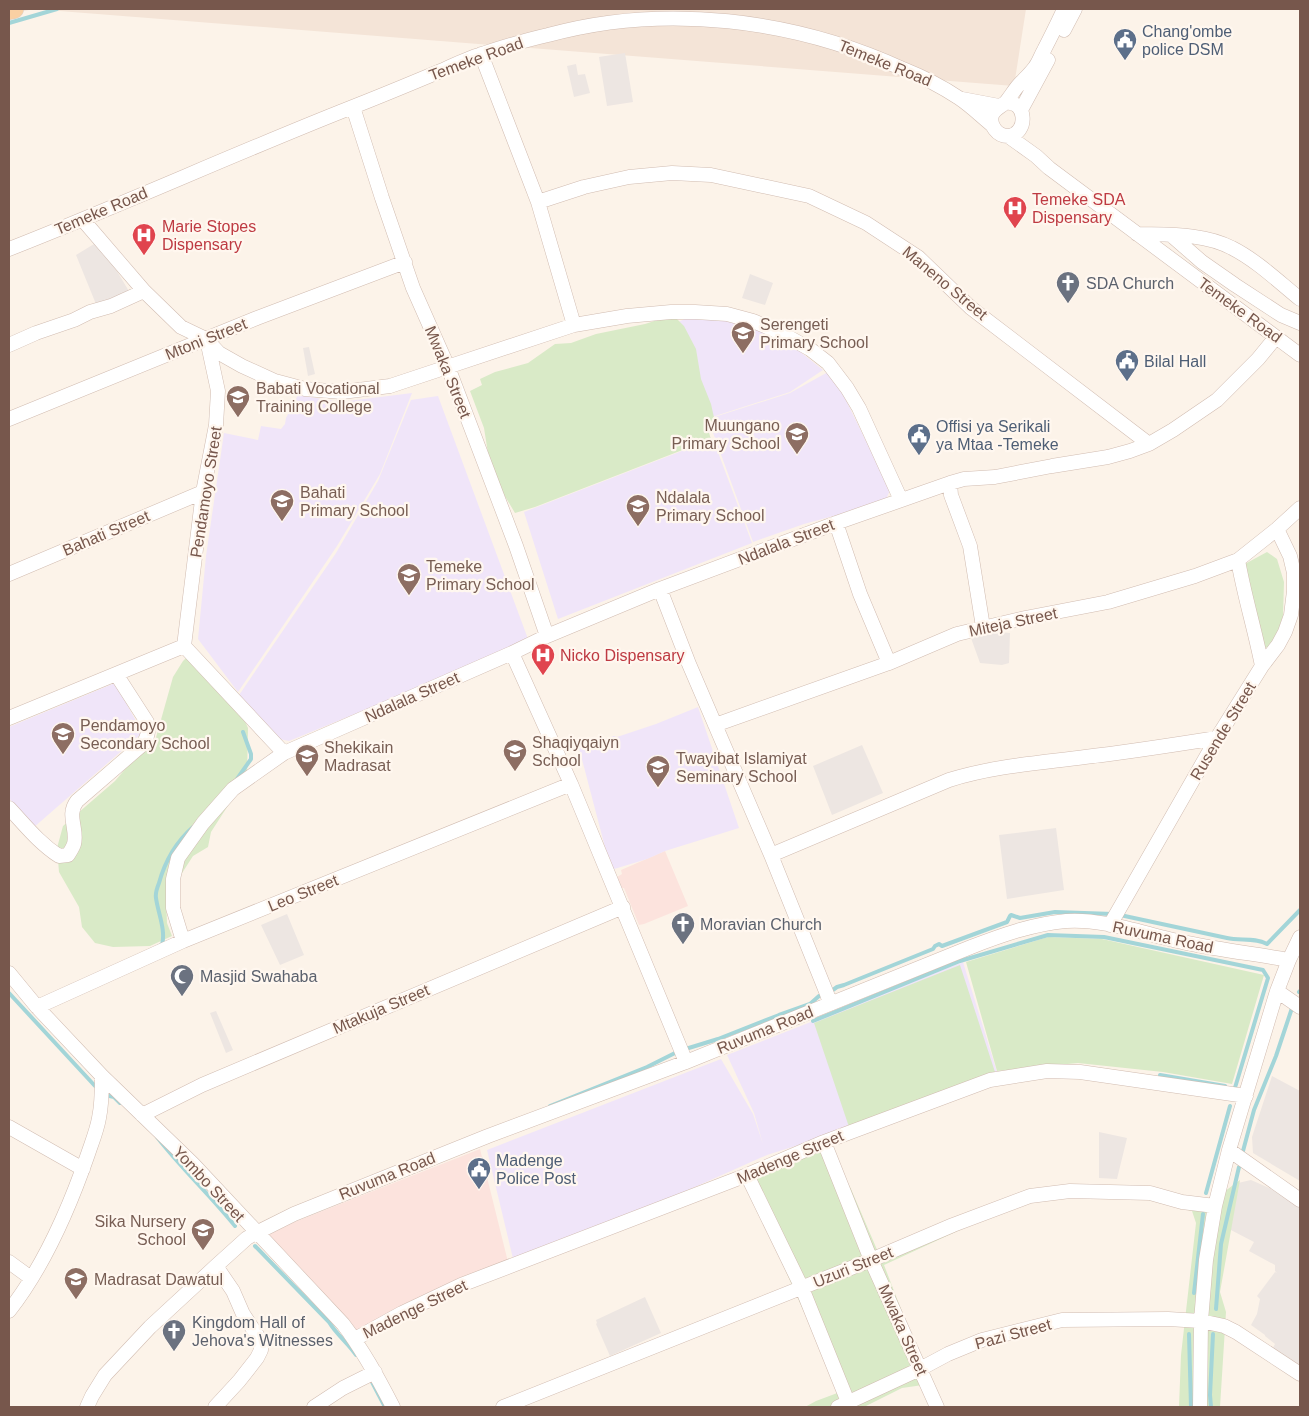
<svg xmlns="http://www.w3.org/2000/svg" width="1309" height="1416" font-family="Arial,sans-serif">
  <rect width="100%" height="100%" fill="#fcf3e9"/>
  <path fill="#f4e4d7" d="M9,9H1026L1014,86L34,9L9,14Z"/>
  <path fill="#fce3dd" d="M665,851L688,906L644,924L639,925L624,888H622L617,877L622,874L621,870Z
    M480,1149L509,1266L351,1337L264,1234Z"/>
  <path fill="#ede6e2" d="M625,53L633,102L607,106L599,57Z
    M576,64L578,75L585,74L590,93L574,97L567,66Z
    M99,241L130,293L98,309L76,255Z
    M750,274L773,283L765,305L742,298Z
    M309,347L315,374L308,376L303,348Z
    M995,632L1010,633L1009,663L1002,665L980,663L971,638Z
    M862,745L883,793L832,815L813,766Z
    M1056,828L1064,890L1007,899L999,835Z
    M287,914L304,955L280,965L261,925Z
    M216,1011L233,1050L226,1053L210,1013Z
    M1272,1076L1300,1091V1181L1253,1153L1252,1137Z
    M1099,1132L1127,1138L1117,1179L1099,1178Z
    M1251,1180L1274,1190L1300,1206V1286L1299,1287H1300V1368L1272,1350L1275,1344L1265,1336V1335L1251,1325L1257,1314L1260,1299L1257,1296L1275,1272L1277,1273L1275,1271V1265L1249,1251L1254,1242L1229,1229L1238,1183Z
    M645,1297L661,1333L610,1356L596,1324L597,1323L596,1320Z"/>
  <path fill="#f0e5f9" d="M693,315L739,321L783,338L823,370L790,392L706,419L672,325Z
    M828,372L840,388L890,490L885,502L804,524L753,542L708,419L790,393Z
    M412,393L380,474L337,546L238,692L198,639L206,556L224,433L258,440L261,426L281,429L285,424L286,418L298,395L340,402Z
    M438,396L528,639L479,663L289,741L270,737L237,698L336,553L378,481L411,400Z
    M713,439L752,543L558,619L524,512Z
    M115,683L141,730V734L33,828L9,798V727Z
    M698,707L739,828L665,851L647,859L611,870L579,748L614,736L617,737L656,724Z
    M963,962L998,1075L846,1130L767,1155L515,1267L487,1150L721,1059L753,1114L763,1144L754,1113L727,1055Z"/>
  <path fill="#d9eac7" d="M673,315L684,326L696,349L701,379L711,404L715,422L708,430L711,439L535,507L515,513L500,488L490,466L484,428L470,391L482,385L480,379L495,372L528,363L555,344L571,343L596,334L645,324Z
    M1267,552L1277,559L1284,582L1283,616L1273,646L1264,648L1243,565Z
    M194,650L239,708L248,728L247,776L211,832L208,847L193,856L166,898L167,923L172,936L150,946L113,947L95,943L82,927L79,907L59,872L57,848L63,826L115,781L133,760L155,741L173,677L183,661Z
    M1048,937L1102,939L1264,975L1232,1084L1163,1072L1078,1063L997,1071L966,962Z
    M960,965L995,1072L849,1127L814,1023Z
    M824,1140L851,1189L878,1252L1014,1198L1166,1194L1213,1200L1240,1180L1220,1292L1226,1312L1220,1407H1179L1181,1355L1196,1223L1192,1211L1149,1200L1089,1196L1074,1198L1058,1197L1031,1202L977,1222L884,1265L930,1384L902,1388L864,1407H805L816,1401L840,1392L743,1176Z"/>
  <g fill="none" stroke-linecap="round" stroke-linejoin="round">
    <path stroke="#a3d5d8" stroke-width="4" d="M9,23L57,9
      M237,779L251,759V754L243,732
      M1120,915L1227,938C1240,941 1255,937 1267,944L1300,910
      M159,946L162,945C166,930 158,913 156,898C155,893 157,888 159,883C165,861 176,842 193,827
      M830,992L837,987L844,985L933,949L935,946L939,944L942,946L1007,922L1010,916L1011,915L1020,918L1055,912L1113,914
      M1299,992L1300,991
      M9,993L95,1086
      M813,1021L960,961L1048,935L1104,937L1263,970L1268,978L1234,1091
      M1160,1075L1225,1086
      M105,1095L114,1097L120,1103
      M550,1106L647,1067L679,1051L718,1039L779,1015L810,1004L819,996L823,995
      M157,1137C181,1168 210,1195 235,1226
      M1243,1151L1254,1110L1276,1056L1292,1008
      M1206,1193L1230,1106
      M255,1246L329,1322C336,1334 348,1343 356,1355
      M1194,1293L1203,1214
      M1216,1309L1221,1244L1239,1167
      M1189,1334L1191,1407
      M372,1382L385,1407
      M1211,1407L1210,1395L1213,1334"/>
    <g stroke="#d1bcb1" stroke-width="15">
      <path id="minor" d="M1064,30L1075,9
        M481,54L538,202L574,325
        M962,99L999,106
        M1005,103C1027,99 1029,134 1008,136C997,136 989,125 992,115C995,108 1001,107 1006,102C1010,97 1013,92 1017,87C1023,80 1030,74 1035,67C1039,62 1041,55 1044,50C1051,36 1058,23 1064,9
        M353,107L382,198L413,288L448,367L516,546L547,636
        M1021,110L1048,60
        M1008,136L1036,156L1049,168L1300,355
        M538,202L584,187L629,177L672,173L711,175L809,196L866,223L918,257L971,308L1149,444
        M83,220L144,291L181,327L206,339L219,353L242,366L275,381L305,389L342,392L390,386L574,325L627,316L671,312H695L727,314L753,321L781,333L810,349L828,363L847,388L859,408L901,500
        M1137,234C1168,235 1204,233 1232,248C1256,260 1279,282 1300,299
        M1171,235L1202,262L1235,285L1281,315L1300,323
        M9,249C124,204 236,153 350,108C381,96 412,83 443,70C456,64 469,58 482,54C503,47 526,40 548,35C664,3 794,19 903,69C923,77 941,86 959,98C971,106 981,116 992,125
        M9,345L36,333L74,320L90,312L111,306L144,291
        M9,419L257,318L405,262
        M950,483L951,495L970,546L983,627
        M836,523L860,594L889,663
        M1238,560C1244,595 1255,630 1262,666
        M9,574L203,492
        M660,589L689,664L771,855L827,994L830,1003
        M184,646L284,753
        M512,653L571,784L686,1062
        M9,718L184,646L203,492L216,425L218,391L207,340
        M715,725L889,663L957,634L1025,618L1108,602L1195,576L1238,560L1277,529L1300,508
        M9,808C25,825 39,843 59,856L68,855C70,852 73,847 74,844C78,829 66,815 77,801L143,744C148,736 149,732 147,722L116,674
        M771,855L949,780C994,766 1039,763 1085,757C1129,752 1173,745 1217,738
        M1110,925L1217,738L1262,666L1278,645L1285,632L1291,615L1294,591V573L1290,556L1277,529
        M183,941L173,908V879L178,858L203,823L233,789L284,753L512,653L547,636L660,589L836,523L950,483L964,479L995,477L1052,466L1108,457L1130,451L1149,444L1173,430L1217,400L1258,359L1276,337
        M9,973L37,1007L102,1076L193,1164L343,1324C363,1350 378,1378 393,1407
        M1277,991L1300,1007
        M37,1007L183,941L571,784
        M142,1115L202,1085L623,907
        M9,1127L83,1169
        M824,1142L871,1260L937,1407
        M1229,1150L1300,1200
        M747,1175L802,1288L850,1407
        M9,1262L31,1278
        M9,1311C45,1265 69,1209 88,1154C92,1142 97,1130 99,1118C102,1104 102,1090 102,1076
        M355,1339L402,1313L461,1285L747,1175L824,1142L990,1080L1047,1071L1080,1072L1246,1096
        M87,1407L92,1396L105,1375L150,1327L216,1266L247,1238L256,1233L294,1214L488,1136L686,1062L971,947C1002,935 1033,924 1066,921C1105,918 1149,936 1187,943C1221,950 1255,954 1289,960
        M215,1407L239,1381L257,1358L261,1350V1342L257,1335L243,1314L233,1291L216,1266
        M314,1407L343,1388L375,1372
        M503,1407L871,1260L953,1225L1030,1196L1070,1191L1150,1193L1182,1202L1215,1206
        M838,1407L920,1369L948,1354L982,1340L1062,1320L1168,1319L1201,1321L1224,1326L1236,1332L1300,1374
        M1200,1407L1201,1321L1206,1260L1215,1206L1229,1150L1277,991L1289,960L1300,937"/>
    </g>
    <g stroke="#d9d0cd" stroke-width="20">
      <path id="major" d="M9,10L14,9"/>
    </g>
    <use href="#minor" stroke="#fff" stroke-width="14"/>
    <use href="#major" stroke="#f9d0a3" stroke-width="19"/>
  </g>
  <defs>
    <g id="civic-pin" transform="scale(1.25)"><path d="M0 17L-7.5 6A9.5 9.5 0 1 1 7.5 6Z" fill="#5c6f8a" stroke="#fff7ef"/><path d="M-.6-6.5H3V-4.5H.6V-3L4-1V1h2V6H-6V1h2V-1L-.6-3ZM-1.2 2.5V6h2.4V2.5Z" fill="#fff"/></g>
    <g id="hospital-pin" transform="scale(1.25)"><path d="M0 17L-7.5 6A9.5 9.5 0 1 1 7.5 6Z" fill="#e0444e" stroke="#fff7ef"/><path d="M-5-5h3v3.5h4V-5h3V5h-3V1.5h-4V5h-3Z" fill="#fff"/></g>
    <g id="church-pin" transform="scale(1.25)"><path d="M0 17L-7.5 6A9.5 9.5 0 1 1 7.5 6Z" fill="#6b7280" stroke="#fff7ef"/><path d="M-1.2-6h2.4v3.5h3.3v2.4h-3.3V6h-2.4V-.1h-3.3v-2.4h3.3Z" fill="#fff"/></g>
    <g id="school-pin" transform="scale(1.25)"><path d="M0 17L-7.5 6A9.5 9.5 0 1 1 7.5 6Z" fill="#8d6e63" stroke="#fff7ef"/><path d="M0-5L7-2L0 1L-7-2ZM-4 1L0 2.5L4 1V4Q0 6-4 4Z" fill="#fff"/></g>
    <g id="university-pin" transform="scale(1.25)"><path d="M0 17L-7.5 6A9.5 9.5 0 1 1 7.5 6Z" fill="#8d6e63" stroke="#fff7ef"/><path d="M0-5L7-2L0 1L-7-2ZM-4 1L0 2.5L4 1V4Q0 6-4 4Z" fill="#fff"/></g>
    <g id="mosque-pin" transform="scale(1.25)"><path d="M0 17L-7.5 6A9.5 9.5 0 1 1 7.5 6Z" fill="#6b7280" stroke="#fff7ef"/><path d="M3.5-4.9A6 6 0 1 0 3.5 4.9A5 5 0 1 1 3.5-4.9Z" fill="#fff"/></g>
  </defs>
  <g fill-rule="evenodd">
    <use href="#civic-pin" x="1125" y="40"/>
    <use href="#hospital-pin" x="1015" y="208"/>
    <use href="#hospital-pin" x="144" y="235"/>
    <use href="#church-pin" x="1068" y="283"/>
    <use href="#school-pin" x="743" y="333"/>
    <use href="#civic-pin" x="1127" y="361"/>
    <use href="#university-pin" x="238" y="397"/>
    <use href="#school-pin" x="797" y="434"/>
    <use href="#civic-pin" x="919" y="435"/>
    <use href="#school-pin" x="282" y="501"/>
    <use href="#school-pin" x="638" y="506"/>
    <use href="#school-pin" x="409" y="575"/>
    <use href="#hospital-pin" x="543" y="655"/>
    <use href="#school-pin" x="63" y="734"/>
    <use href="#school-pin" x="515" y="751"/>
    <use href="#school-pin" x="307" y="756"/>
    <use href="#school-pin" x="658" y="767"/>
    <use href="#church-pin" x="683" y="924"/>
    <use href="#mosque-pin" x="182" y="976"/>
    <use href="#civic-pin" x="479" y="1169"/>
    <use href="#school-pin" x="203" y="1230"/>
    <use href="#school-pin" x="76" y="1279"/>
    <use href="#church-pin" x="174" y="1331"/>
  </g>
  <g text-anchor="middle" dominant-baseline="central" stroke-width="4.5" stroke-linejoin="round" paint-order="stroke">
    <g font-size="16" fill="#4e5e75" stroke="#fff7ef" text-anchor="start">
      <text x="1142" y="31">Chang'ombe<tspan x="1142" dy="18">police DSM</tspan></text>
      <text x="1144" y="361">Bilal Hall</text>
      <text x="936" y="426">Offisi ya Serikali<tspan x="936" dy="18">ya Mtaa -Temeke</tspan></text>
      <text x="496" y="1160">Madenge<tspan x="496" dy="18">Police Post</tspan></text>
    </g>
    <g font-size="16" fill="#77574c" stroke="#fff7ef">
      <text transform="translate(476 59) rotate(-20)">Temeke Road</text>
      <text transform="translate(885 63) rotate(22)">Temeke Road</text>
      <text transform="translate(101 211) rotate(-23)">Temeke Road</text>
      <text transform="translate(945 283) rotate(40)">Maneno Street</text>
      <text transform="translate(1240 310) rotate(36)">Temeke Road</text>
      <text transform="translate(206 339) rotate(-22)">Mtoni Street</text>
      <text transform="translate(448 372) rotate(68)">Mwaka Street</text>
      <text transform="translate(206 492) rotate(-81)">Pendamoyo Street</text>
      <text transform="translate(106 533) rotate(-23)">Bahati Street</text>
      <text transform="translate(786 542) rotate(-21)">Ndalala Street</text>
      <text transform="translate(1013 622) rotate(-12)">Miteja Street</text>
      <text transform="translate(412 697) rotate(-24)">Ndalala Street</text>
      <text transform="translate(1223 731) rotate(-59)">Rusende Street</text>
      <text transform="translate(303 893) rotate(-22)">Leo Street</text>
      <text transform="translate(1163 937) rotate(12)">Ruvuma Road</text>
      <text transform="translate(381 1009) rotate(-23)">Mtakuja Street</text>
      <text transform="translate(765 1030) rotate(-22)">Ruvuma Road</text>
      <text transform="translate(790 1157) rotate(-23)">Madenge Street</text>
      <text transform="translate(387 1176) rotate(-22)">Ruvuma Road</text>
      <text transform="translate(209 1184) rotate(47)">Yombo Street</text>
      <text transform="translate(853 1267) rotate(-22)">Uzuri Street</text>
      <text transform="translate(415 1309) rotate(-26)">Madenge Street</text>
      <text transform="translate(903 1330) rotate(66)">Mwaka Street</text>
      <text transform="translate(1013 1334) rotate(-15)">Pazi Street</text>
    </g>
    <g font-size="16" fill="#be3a42" stroke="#fff7ef" text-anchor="start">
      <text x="1032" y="199">Temeke SDA<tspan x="1032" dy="18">Dispensary</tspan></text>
      <text x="162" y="226">Marie Stopes<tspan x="162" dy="18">Dispensary</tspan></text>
      <text x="560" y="655">Nicko Dispensary</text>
    </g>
    <g font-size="16" fill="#5b616d" stroke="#fff7ef" text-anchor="start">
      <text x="1086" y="283">SDA Church</text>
      <text x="700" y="924">Moravian Church</text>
      <text x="200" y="976">Masjid Swahaba</text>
      <text x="192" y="1322">Kingdom Hall of<tspan x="192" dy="18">Jehova's Witnesses</tspan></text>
    </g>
    <g font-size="16" fill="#785e54" stroke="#fff7ef" text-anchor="start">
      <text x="760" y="324">Serengeti<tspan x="760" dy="18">Primary School</tspan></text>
      <text x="256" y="388">Babati Vocational<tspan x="256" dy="18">Training College</tspan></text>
      <text x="780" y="425" text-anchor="end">Muungano<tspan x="780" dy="18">Primary School</tspan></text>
      <text x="300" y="492">Bahati<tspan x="300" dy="18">Primary School</tspan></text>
      <text x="656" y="497">Ndalala<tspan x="656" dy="18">Primary School</tspan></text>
      <text x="426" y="566">Temeke<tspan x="426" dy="18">Primary School</tspan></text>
      <text x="80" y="725">Pendamoyo<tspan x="80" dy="18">Secondary School</tspan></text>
      <text x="532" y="742">Shaqiyqaiyn<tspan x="532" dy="18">School</tspan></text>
      <text x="324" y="747">Shekikain<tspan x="324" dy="18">Madrasat</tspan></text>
      <text x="676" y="758">Twayibat Islamiyat<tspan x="676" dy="18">Seminary School</tspan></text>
      <text x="186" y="1221" text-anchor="end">Sika Nursery<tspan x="186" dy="18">School</tspan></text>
      <text x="94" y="1279">Madrasat Dawatul</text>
    </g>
  </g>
  <rect width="1309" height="1416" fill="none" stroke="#77574c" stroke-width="20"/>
</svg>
